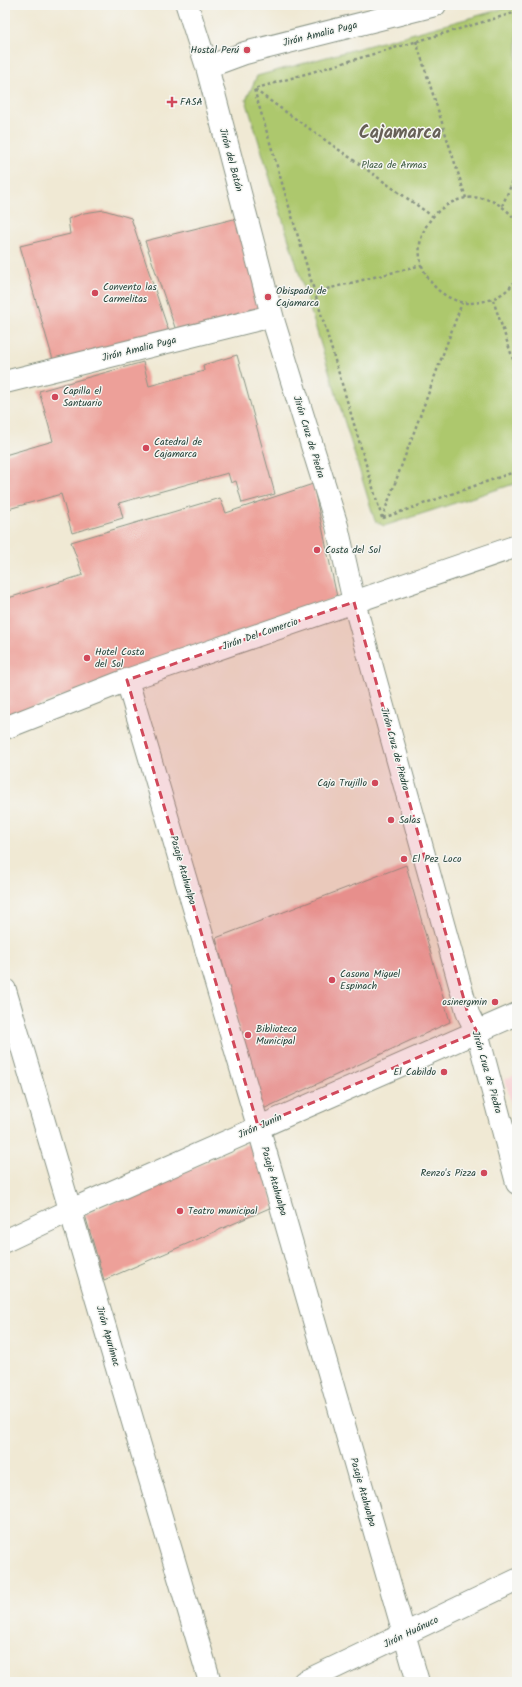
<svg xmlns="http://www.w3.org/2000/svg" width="522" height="1687" font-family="Kalam,sans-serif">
  <rect width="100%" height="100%" fill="#f6f6f2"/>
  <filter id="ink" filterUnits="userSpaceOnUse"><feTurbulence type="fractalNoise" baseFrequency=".025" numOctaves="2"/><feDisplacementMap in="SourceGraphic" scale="8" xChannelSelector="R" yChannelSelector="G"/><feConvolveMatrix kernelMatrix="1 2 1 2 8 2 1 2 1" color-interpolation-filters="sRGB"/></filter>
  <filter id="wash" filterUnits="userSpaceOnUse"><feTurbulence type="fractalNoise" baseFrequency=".012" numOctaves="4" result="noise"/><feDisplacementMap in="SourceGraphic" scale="16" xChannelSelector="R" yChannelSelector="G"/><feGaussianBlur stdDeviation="0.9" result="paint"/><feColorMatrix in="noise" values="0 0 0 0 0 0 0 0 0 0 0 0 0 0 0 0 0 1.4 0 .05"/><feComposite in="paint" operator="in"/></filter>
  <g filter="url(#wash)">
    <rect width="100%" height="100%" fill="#f0e9d4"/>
    <path fill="#f7cfd2" d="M517,1074V1129L505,1079Z"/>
    <path fill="#adc86d" stroke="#668250" d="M517,5V483L384,526L375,521L246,100L257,76Z"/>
    <g id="blocks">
      <path fill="#eda099" d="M104,210L131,218L172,341L56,370L20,246L70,234L68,219L84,213Z
        M246,216L272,316L179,339L145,241Z
        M237,355L275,494L242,503L236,481L231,483L228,473L119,503L123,518L72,533L61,494L5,510V455L53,441L39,391L143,362L149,386L204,371L203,365Z
        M313,484L337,597L5,717V599L83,575L71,542L220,498L226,513Z
        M406,865L450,1022L261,1110L216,938Z
        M257,1140L274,1206L104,1280L85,1215Z"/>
    </g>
  </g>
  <g filter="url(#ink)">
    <use href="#blocks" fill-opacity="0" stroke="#889384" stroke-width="1"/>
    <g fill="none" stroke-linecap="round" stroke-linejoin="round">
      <g stroke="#889384" stroke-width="24">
        <path id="street" d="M187,5L207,67L274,323L337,526L354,602L468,1014L477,1032L517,1183
          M207,67L245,53L435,5
          M5,382L272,316
          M127,680L258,1126L418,1682
          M5,728L127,680L517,546
          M5,990L210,1682
          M5,1241L71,1210L517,1014
          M304,1682L517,1580"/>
      </g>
      <path stroke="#889384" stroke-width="2.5" stroke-dasharray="3 3" stroke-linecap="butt" d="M416,41L466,198
        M255,90L432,216
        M502,206L517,172
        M517,222C471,158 383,233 436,288C444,296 459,304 471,303C490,302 507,295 517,278
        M315,292L422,265
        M493,300L517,371
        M382,518L254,89L517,12
        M382,518L462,303
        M383,518L517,471"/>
      <use href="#street" stroke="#fff" stroke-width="22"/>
    </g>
  </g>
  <path fill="#d1495b" fill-opacity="0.2" stroke="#d1495b" stroke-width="3" stroke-dasharray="8 5" stroke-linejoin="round" d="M354,602L468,1014L477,1032L258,1126L127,680Z"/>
  <g fill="#d1495b" stroke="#f6f6f2" stroke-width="1.5">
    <circle cx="247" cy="50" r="4"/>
    <path d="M170 96h4v4h4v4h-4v4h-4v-4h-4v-4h4z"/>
    <circle cx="95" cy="293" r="4"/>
    <circle cx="268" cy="297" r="4"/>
    <circle cx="55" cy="397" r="4"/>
    <circle cx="146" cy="448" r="4"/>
    <circle cx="317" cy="550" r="4"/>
    <circle cx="87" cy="658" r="4"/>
    <circle cx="375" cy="783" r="4"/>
    <circle cx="391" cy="820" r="4"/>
    <circle cx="404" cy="859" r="4"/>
    <circle cx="332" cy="980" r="4"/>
    <circle cx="495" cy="1002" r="4"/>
    <circle cx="248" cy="1035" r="4"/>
    <circle cx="444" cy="1072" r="4"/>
    <circle cx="484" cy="1173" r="4"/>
    <circle cx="180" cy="1211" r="4"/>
  </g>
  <g text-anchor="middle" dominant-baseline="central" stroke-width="3" stroke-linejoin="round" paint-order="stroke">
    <g font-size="10" fill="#1f3d34" stroke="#f6f6f2">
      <text transform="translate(320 34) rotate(-14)">Jirón Amalia Puga</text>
      <text transform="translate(231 160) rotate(75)">Jirón del Batán</text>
      <text transform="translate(139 349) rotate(-14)">Jirón Amalia Puga</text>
      <text transform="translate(309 437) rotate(73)">Jirón Cruz de Piedra</text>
      <text transform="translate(260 634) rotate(-19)">Jirón Del Comercio</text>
      <text transform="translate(395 749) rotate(75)">Jirón Cruz de Piedra</text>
      <text transform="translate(183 870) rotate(74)">Pasaje Atahualpa</text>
      <text transform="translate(487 1072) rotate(74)">Jirón Cruz de Piedra</text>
      <text transform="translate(260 1126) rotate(-24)">Jirón Junín</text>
      <text transform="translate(274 1181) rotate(74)">Pasaje Atahualpa</text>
      <text transform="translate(108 1336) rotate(74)">Jirón Apurímac</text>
      <text transform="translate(363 1492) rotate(74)">Pasaje Atahualpa</text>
      <text transform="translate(411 1632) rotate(-26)">Jirón Huánuco</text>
    </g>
    <g font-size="10" fill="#1f3d34" stroke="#f6f6f2" text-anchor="start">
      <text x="239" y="50" text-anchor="end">Hostal Perú</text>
      <text x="180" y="102">FASA</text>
      <text x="103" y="287">Convento las<tspan x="103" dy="12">Carmelitas</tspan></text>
      <text x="276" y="291">Obispado de<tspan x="276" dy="12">Cajamarca</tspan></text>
      <text x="63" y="391">Capilla el<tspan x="63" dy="12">Santuario</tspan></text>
      <text x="154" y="442">Catedral de<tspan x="154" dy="12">Cajamarca</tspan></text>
      <text x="325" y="550">Costa del Sol</text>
      <text x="95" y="652">Hotel Costa<tspan x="95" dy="12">del Sol</tspan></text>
      <text x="367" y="783" text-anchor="end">Caja Trujillo</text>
      <text x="399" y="820">Salas</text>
      <text x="412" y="859">El Pez Loco</text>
      <text x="340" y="974">Casona Miguel<tspan x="340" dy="12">Espinach</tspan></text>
      <text x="487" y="1002" text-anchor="end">osinergmin</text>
      <text x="256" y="1029">Biblioteca<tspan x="256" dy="12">Municipal</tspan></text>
      <text x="436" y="1072" text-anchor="end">El Cabildo</text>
      <text x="476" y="1173" text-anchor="end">Renzo's Pizza</text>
      <text x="188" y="1211">Teatro municipal</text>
    </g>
    <g font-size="10" fill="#3b593f" stroke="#f6f6f2">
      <text x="394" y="165">Plaza de Armas</text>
    </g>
    <g font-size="18" font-weight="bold" fill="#676057" stroke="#f6f6f2">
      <text x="400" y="133">Cajamarca</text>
    </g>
  </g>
  <rect width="522" height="1687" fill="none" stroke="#f6f6f2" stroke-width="20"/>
</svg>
